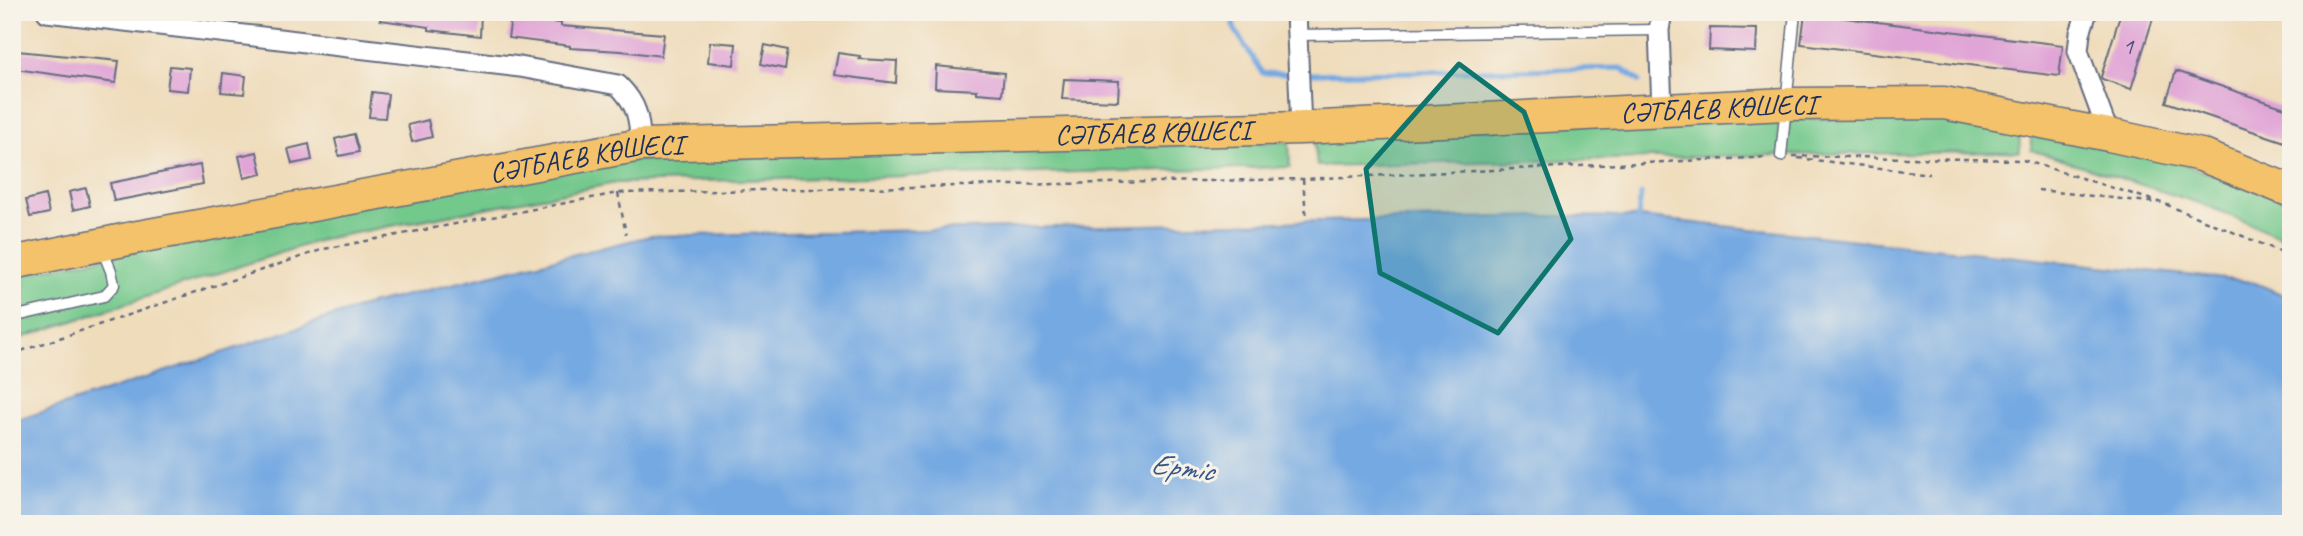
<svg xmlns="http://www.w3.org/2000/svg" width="2303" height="536" font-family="Caveat,sans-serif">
  <rect width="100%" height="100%" fill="#f7f3e8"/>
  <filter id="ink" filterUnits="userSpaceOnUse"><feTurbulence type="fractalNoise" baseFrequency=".0143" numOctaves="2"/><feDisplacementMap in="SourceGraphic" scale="14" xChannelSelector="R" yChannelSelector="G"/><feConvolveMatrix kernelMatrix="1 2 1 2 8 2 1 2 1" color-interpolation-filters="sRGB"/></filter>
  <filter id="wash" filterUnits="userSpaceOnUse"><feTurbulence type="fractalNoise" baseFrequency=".00686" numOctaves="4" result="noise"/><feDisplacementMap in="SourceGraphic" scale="28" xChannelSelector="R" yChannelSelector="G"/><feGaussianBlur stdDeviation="1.57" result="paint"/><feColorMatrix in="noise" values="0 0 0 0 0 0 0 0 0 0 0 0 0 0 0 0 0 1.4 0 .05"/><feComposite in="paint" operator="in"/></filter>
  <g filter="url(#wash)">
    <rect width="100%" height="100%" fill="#efdcbb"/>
    <path fill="#73c88c" stroke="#477c75" stroke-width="2" d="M1933,117L2019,125L2020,152L1820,154L1317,166L1314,138L1661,120Z
      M2031,127C2117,139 2209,173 2291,202V241L2205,205L2031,150Z
      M1289,142L1290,167L616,183L323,239L12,341V276L577,162Z"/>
    <path fill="#75a9e2" stroke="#486ca0" stroke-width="2" d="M1548,216L1638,217L2253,282L2291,298V524H12V422L370,304L650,236Z"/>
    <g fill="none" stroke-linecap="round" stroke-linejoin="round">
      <path stroke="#75a9e2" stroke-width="5" d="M1233,12L1234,28L1262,73L1294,74
        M1304,74L1621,68L1639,81
        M1638,217L1641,194"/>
    </g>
    <g id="blocks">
      <path fill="#e0a5d6" d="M380,12L481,13L480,36L429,30V27L380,20Z
        M2121,12H2155L2131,89L2102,79L2101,77Z
        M1805,13L2063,45L2059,76L1801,44Z
        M511,18L561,23V26L664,34L661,56L621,51L570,48V46L508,38Z
        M1710,28L1757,29L1756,52L1709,50Z
        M710,42L736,44L734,65L708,62Z
        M765,45L788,50L785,69L761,64Z
        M17,51L119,61L116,83L15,69Z
        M838,53L860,56L859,59L897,61L896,83L834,75Z
        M170,66L190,68L188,91L167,89Z
        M936,66L1004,73L1002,95L977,93V90L935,88Z
        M2176,71L2291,110V144L2166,102Z
        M223,73L246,76L244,94L221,92Z
        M1064,79L1119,81L1118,101L1062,99Z
        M372,92L388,94L385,118L369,117Z
        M428,120L432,137L412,142L408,125Z
        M354,134L359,152L339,156L335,139Z
        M309,144L312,160L292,164L288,149Z
        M257,152L262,174L244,178L239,156Z
        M200,165L203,184L114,201L110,183Z
        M86,188L90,206L73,210L69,192Z
        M45,195L49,213L30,217L26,200Z"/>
    </g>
  </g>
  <g filter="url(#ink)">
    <use href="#blocks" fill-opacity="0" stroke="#656c7f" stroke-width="2"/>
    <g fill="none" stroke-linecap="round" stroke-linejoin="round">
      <g stroke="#656c7f" stroke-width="13">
        <path id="service" d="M1297,35L1659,30
          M1781,156L1795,12
          M12,317L104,296L114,285L111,271L102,249"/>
      </g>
      <g stroke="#656c7f" stroke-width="23">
        <path id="minor" d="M47,12L520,67L618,85C638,105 639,118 641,145
          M1296,12L1301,128
          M2087,12L2080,33L2078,51L2109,135
          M1662,109L1659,30L1662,12"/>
      </g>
      <g stroke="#656c7f" stroke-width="35">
        <g id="primary">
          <path id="s1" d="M12,263L138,237L641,145L1301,128L1786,104L1944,103L2109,135L2201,155L2291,191"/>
        </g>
      </g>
      <path stroke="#656c7f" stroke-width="2.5" stroke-dasharray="5 5" stroke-linecap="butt" d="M1793,156L2023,160L2165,204L2291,256
        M1798,158L1930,174
        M1303,179L1306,215
        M2038,190L2158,203
        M618,193L626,234
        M12,354L324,249L618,193L1303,179L1769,157"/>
      <use href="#service" stroke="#fff" stroke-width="10"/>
      <use href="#minor" stroke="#fff" stroke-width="19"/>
      <use href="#primary" stroke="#f3c26a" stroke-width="32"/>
    </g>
  </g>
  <path fill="#0f766e" fill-opacity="0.2" stroke="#0f766e" stroke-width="5" stroke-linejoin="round" d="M1459,64L1524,112L1571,239L1498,333L1380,273L1366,169Z"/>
  <g text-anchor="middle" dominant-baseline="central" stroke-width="6" stroke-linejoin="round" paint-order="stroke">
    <g font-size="24" fill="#4c4c7c">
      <text x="2128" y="46">1</text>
    </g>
    <g font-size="28" fill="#1b2f5e" stroke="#f7f3e8">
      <text stroke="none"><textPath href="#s1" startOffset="1718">СӘТБАЕВ КӨШЕСІ</textPath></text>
      <text stroke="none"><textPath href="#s1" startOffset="1152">СӘТБАЕВ КӨШЕСІ</textPath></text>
      <text stroke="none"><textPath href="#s1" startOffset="584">СӘТБАЕВ КӨШЕСІ</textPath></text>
    </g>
    <g font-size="30" font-style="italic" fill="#365486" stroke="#f7f3e8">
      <text transform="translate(1182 467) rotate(7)">Ертіс</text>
    </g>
  </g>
  <rect width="2303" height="536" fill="none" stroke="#f7f3e8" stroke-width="42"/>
</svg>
